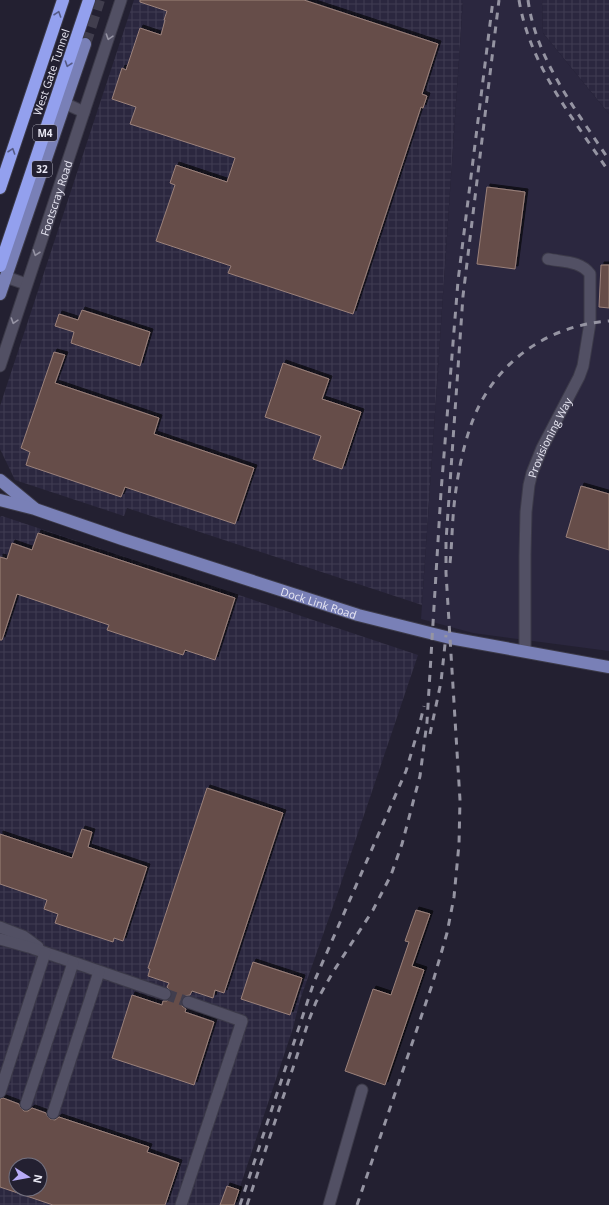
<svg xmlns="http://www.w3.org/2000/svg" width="609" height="1205" font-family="'Open Sans',sans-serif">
  <defs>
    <pattern id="industrial-grid" width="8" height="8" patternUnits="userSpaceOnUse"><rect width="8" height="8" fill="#2b273f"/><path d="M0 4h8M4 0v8" fill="none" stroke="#403c52"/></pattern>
    <filter id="shadow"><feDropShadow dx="3" dy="-3" stdDeviation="0" flood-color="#0009"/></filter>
  </defs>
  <rect width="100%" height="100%" fill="#232031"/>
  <path fill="url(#industrial-grid)" fill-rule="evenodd" d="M134,0H463L422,605L127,508L124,516L15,480L0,449V406Z
    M542,0H609V114L543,33Z
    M2,516L418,655L337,895L300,1000L293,1028L234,1205H0V517ZM16,1165H40V1189H16Z"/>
  <path fill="#2b273f" d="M463,0H542L543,33L609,114V651L473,633L421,619Z"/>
  <path fill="#664e49" stroke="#9b817b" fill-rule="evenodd" filter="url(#shadow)" d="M140,0H304L438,44L422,94L427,96L423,108L421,107L353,314L228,273L231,266L156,241L175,185L170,183L176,165L227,182L235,158L130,124L136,107L112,99L122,68L126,70L140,28L161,35L165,20H164L167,11L140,2Z
    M487,187L525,192L515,269L477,264Z
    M601,265H609V308L599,307Z
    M82,310L150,332L140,366L71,343L74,332L55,326L59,314L78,320Z
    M54,352L65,355L55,383L159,418L154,434L254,468L235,524L125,487L121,497L26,465L30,452L21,448Z
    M283,363L329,379L322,399L361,412L342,469L313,459L321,436L265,417Z
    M581,486L609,494V550L566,537Z
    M38,533L235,598L215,660L185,650L183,655L107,630L109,625L17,594L2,640H0V557L7,559L12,543L32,550Z
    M207,788L283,813L224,993L215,990L213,998L192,991L190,995L184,996L181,1000L182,1006L186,1009L185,1012L214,1022L194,1085L112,1058L132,995L162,1005L163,1001H167L171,997L172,992L167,987L169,983L148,976L150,969L148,968Z
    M82,829L92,832L88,847L147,867L123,941L114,938L113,942L55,923L58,914L44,909L47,900L0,884V834L72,858Z
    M416,910L430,914L412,966L424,970L385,1085L345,1071L373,989L391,995L409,942L405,941Z
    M253,962L302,978L290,1015L241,999Z
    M3,1098L19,1104L21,1108L24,1111H28L32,1108L46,1113L48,1117L50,1119L55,1120L59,1117L149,1147L147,1152L179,1163L165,1205H53L0,1187V1099ZM16,1165H40V1189H16Z
    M227,1186L239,1190L234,1205H220Z"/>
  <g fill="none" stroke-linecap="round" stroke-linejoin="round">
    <path stroke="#413e4e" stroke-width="11" stroke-dasharray="11 5.5" stroke-linecap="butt" d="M165,994L188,1002"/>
    <path stroke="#413e4e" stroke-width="12" stroke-dasharray="12 6" stroke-linecap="butt" d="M85,44L99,0"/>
    <g stroke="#3c3a49" stroke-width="13">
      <g id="minor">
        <path d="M64,103L84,112"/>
        <path d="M6,277L26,284"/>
        <path id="s1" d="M0,366L121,0"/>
        <path id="s2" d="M525,651V555L526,512L529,485L532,473L542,448L579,377L583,366L590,323V274C581,261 563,262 548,259"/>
        <path d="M0,927L23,936L38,947"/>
        <path d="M0,939L32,948L165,994"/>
        <path d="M0,1092L45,953"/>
        <path d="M26,1104L73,963"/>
        <path d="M53,1113L99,972"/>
        <path d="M181,1205L242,1021L188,1002"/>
        <path d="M329,1205L362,1090"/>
      </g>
    </g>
    <g stroke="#3c3a49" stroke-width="14">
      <g id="major">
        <path d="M0,294L85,44"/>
        <path d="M0,480L34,508"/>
        <path id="s3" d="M0,500L35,509L122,539L358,615L450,638L609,667"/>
      </g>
    </g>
    <g stroke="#3c3a49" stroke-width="14">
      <path id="highway" d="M0,188L63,0
        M0,266L89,0"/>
    </g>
    <use href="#minor" stroke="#525064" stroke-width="11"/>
    <use href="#major" stroke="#7980b7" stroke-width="12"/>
    <use href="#highway" stroke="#93a0ee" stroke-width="12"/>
    <path stroke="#9594a2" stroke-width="3" stroke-dasharray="7 7" stroke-linecap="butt" d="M519,0C530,66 573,118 609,172
      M528,0C536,60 577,111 609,160
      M450,563C452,544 452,525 454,506C457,475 465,434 479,406C504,356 553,325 609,321
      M430,734L441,682L446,635
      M240,1205L314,982L406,771L419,727L424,706
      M247,1205L309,1020L316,1002L333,972L373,910L391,875L402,844L420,776L427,722L441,492L458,281L493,0
      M357,1205L432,985L447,933L454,897L459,844L460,800L446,573V541L463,296L499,0"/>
  </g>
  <defs><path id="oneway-chevron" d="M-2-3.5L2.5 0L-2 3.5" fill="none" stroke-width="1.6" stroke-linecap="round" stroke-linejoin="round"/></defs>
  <g stroke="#555a86">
    <use href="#oneway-chevron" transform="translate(58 14) rotate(-71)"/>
    <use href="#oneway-chevron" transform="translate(68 64) rotate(109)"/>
    <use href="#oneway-chevron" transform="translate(12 151) rotate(-71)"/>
  </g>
  <g stroke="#9694a4">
    <use href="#oneway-chevron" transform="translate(109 37) rotate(108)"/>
    <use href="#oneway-chevron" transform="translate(36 253) rotate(109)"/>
    <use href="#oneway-chevron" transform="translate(14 321) rotate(108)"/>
  </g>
  <g text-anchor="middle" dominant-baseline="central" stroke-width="3" stroke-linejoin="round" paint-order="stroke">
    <g fill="#232031" stroke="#adabb9" stroke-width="1">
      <rect x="33" y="125" width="24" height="16" rx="3"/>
      <rect x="32" y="161" width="20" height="16" rx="3"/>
    </g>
    <g font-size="10" font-weight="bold" fill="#e8e7f3">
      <text x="45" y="133">M4</text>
      <text x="42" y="169">32</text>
    </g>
    <g font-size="11" fill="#e8e7f3" stroke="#232031">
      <text transform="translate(51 72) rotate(-71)">West Gate Tunnel</text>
      <text stroke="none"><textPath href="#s1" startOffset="177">Footscray Road</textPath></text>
      <text stroke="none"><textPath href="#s2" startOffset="218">Provisioning Way</textPath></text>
      <text stroke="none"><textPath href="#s3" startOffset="335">Dock Link Road</textPath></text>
    </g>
  </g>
  <g transform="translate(28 1177) rotate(101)"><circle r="19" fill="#232031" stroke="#72707f"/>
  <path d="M0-3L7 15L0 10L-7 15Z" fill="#b8abf7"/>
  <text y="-6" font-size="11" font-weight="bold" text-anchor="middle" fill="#e8e7f3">N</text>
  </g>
</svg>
